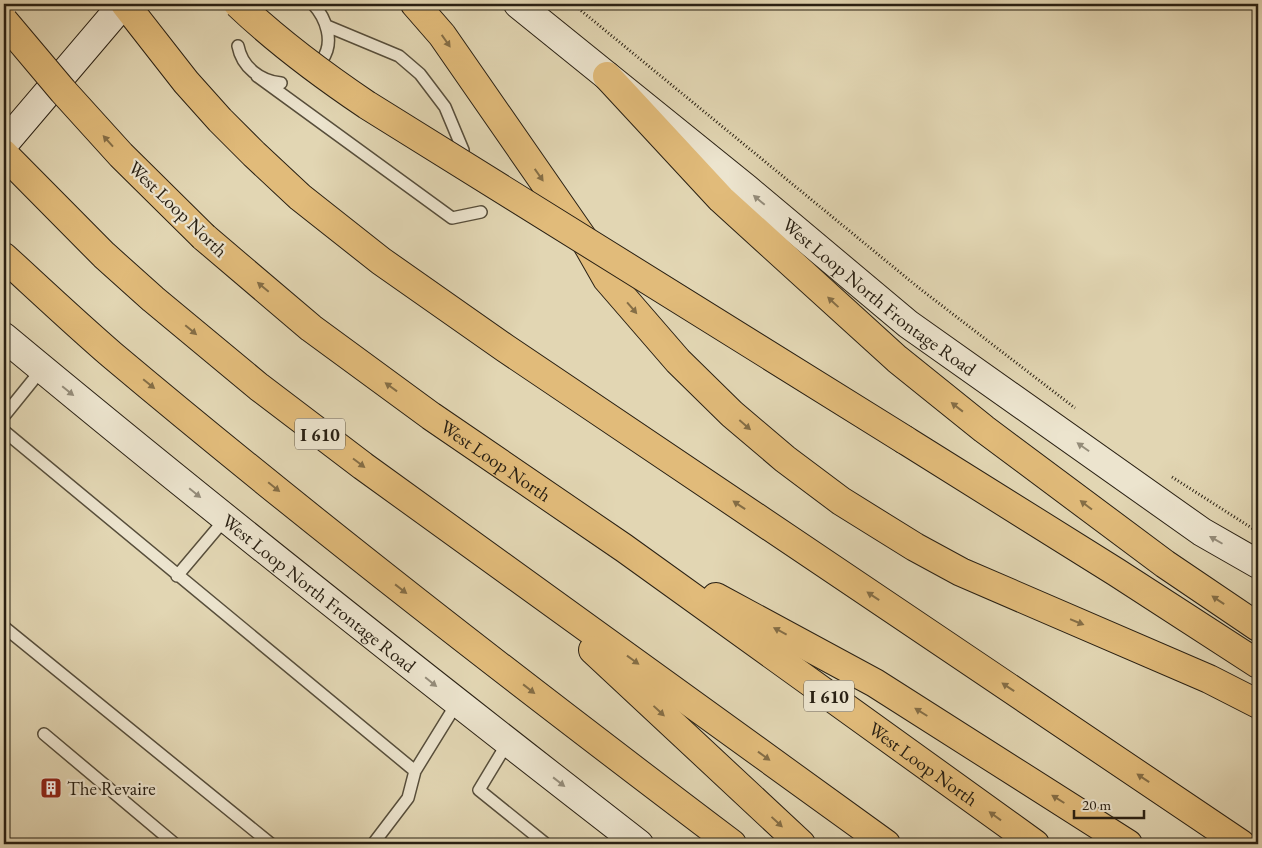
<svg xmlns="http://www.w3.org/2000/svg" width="1262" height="848" font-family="'EB Garamond',serif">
  <rect width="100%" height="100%" fill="#e2d6b3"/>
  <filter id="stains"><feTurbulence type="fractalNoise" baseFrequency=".004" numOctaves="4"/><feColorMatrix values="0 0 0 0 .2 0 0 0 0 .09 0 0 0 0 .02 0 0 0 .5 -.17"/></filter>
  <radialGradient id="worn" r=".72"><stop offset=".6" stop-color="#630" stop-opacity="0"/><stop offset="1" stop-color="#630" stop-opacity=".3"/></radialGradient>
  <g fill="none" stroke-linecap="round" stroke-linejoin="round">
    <g stroke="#574e3b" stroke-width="14">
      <path id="service" d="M313,4C326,18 335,42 322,60
        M327,26L399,56L420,74L445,107L463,150
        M238,46C242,67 260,81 281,83
        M257,76L452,218L481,212
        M4,416L42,369
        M4,431L415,771
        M177,576L226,518
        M4,627L271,844
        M44,734L175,844
        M508,742L479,790L546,844
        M373,844L408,798L415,771L457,703"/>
    </g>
    <g stroke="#292013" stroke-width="30">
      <g id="secondary">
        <path id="s1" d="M518,4L747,189L908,324L1202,532L1258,564"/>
        <path d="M4,144L123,4"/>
        <path id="s2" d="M4,337C212,510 425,678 639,844"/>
      </g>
    </g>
    <g stroke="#292013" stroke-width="30">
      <g id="motorway">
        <path d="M125,4L186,82L220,120L254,154L300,197L381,261L505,348L1241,844"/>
        <path d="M415,4L442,35L587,244L607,279L678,361L732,414L785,459L841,501L915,547L961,572L1209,679L1258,704"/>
        <path d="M607,76L721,199L897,359L984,429L1165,564L1258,627"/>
        <path d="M4,154L104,255L153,299L259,387L363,466L886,844"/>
        <path id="s3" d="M204,237L311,328L431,416L624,548L1035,844"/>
        <path d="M4,257C40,290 75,323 112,355C313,524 522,685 732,844"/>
        <path d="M905,440L1116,572L1258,664"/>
        <path d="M716,597L875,683L1128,844"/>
        <path d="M593,650L801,844"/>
      </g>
    </g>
    <path stroke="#292013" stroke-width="3" stroke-dasharray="1 2.5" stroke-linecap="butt" d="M573,4L919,288L1075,408
      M1172,477L1258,532"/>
    <use href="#service" stroke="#ece4ce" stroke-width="11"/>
    <use href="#secondary" stroke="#ece4ce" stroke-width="28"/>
    <use href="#motorway" stroke="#e1bb7a" stroke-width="28"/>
    <g stroke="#292013" stroke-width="30" stroke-linecap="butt">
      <path id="motorway-bridge" d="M238,4C278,42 321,74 367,105L905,440
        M4,21L63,91L121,155L204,237"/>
    </g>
    <use href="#motorway-bridge" stroke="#e1bb7a" stroke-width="28"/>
  </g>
  <defs><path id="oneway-solid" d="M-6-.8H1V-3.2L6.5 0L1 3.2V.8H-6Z" transform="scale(1.25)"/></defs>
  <g fill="#856e46">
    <use href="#oneway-solid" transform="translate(446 41) rotate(55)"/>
    <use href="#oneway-solid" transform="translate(108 141) rotate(-132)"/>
    <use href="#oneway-solid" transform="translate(539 175) rotate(55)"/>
    <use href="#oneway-solid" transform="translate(263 287) rotate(-140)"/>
    <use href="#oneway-solid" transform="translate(833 302) rotate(-137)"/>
    <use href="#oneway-solid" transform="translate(632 308) rotate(49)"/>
    <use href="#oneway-solid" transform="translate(191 330) rotate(40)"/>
    <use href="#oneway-solid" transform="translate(149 384) rotate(39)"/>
    <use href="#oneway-solid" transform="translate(391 387) rotate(-144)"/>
    <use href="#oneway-solid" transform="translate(957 407) rotate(-142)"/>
    <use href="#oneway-solid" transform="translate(745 425) rotate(41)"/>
    <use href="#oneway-solid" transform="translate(359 463) rotate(37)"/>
    <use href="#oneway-solid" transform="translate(274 487) rotate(39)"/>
    <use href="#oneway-solid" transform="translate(739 505) rotate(-146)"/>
    <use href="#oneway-solid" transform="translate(1086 505) rotate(-143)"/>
    <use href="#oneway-solid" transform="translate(401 589) rotate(38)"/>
    <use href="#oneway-solid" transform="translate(873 596) rotate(-146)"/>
    <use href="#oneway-solid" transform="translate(1218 600) rotate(-146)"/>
    <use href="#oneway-solid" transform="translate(1077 622) rotate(22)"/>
    <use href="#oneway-solid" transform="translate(780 631) rotate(-152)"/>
    <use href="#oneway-solid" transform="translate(633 660) rotate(36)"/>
    <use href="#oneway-solid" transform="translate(1008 687) rotate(-146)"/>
    <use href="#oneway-solid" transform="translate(529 689) rotate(38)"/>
    <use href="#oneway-solid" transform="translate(659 711) rotate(43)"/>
    <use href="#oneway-solid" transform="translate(921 712) rotate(-148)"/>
    <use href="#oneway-solid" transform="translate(764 756) rotate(36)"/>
    <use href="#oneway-solid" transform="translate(1143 778) rotate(-146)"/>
    <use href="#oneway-solid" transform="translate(1058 799) rotate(-148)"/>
    <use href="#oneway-solid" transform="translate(995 816) rotate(-144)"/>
    <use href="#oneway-solid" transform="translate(777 822) rotate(43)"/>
  </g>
  <g fill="#948c7a">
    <use href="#oneway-solid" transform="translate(759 200) rotate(-140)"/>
    <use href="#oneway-solid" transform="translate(68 391) rotate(39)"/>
    <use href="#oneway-solid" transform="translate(1083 447) rotate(-145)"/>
    <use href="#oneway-solid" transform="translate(195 493) rotate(39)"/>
    <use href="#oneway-solid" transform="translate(1216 540) rotate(-150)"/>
    <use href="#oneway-solid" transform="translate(431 682) rotate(39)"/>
    <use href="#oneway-solid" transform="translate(559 782) rotate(38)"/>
  </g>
  <defs>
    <g id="building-square" transform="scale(1.125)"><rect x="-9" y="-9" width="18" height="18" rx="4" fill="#8f2418" stroke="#ece4ce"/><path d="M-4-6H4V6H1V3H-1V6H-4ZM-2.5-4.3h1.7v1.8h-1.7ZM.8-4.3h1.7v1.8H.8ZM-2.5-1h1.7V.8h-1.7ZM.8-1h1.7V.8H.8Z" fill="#fff"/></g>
  </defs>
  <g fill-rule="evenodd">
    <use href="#building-square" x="51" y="788"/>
  </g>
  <g text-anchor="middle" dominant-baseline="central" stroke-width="4.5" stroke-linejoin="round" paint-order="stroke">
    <g fill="#ece4ce" stroke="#645b4b" stroke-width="1">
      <rect x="295" y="418.5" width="50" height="31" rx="4"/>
      <rect x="804" y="680.5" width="50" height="31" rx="4"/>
    </g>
    <g font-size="18" font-weight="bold" fill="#292013">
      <text x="320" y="434">I 610</text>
      <text x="829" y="696">I 610</text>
    </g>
    <g font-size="19" fill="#292013" stroke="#ece4ce">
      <text transform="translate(178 209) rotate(44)">West Loop North</text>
      <text stroke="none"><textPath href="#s1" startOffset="465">West Loop North Frontage Road</textPath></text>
      <text stroke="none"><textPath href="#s3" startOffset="368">West Loop North</textPath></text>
      <text stroke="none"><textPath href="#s2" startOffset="406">West Loop North Frontage Road</textPath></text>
      <text stroke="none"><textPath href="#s3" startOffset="892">West Loop North</textPath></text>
    </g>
    <g font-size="19" fill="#292013" stroke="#ece4ce" text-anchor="start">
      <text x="67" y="788">The Revaire</text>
    </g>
  </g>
  <rect width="1262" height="848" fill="none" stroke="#e2d6b3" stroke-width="20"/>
  <rect x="5" y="5" width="1252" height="838" fill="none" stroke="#292013" stroke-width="2.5"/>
  <rect x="10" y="10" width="1242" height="828" fill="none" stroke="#292013"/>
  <path d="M1074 810v8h70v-8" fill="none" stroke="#292013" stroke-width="2.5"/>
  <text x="1082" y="810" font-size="15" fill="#292013" stroke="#ece4ce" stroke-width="4" paint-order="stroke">20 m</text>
  <rect width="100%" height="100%" filter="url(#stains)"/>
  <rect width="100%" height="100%" fill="url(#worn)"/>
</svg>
